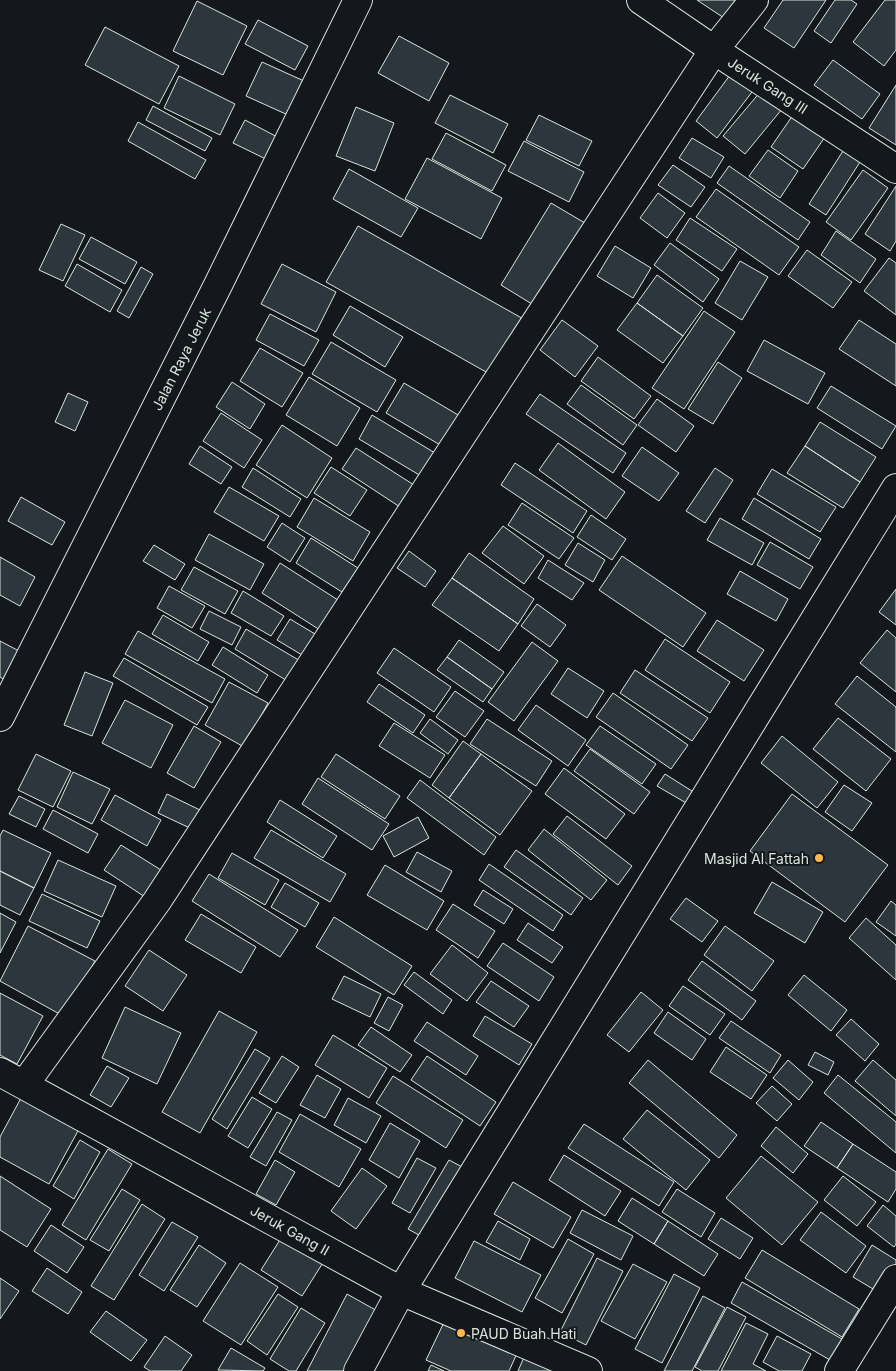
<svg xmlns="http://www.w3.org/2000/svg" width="896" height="1371" font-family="Inter,sans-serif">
  <rect width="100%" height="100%" fill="#14181c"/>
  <path fill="#2c363c" stroke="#d8e6dc" d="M697,0H745L730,22Z
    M783,0H826L794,48L764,28Z
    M835,0H851L857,4L831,43L814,31Z
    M885,0H896V50L884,66L853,42Z
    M197,1L247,26L223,75L173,51Z
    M258,20L308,46L295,70L245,44Z
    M105,27L179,66L159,104L85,65Z
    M399,36L449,63L429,101L378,73Z
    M833,60L880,94L862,119L814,85Z
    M262,62L304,81L288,115L246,96Z
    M733,71L755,88L717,138L696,121Z
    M179,76L235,104L220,135L164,108Z
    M896,85V145L869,128Z
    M761,91L782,109L745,154L723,136Z
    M450,95L508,124L493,153L435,123Z
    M153,106L212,138L205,151L146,120Z
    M356,107L394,123L375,171L336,156Z
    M795,112L827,134L803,169L771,147Z
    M539,115L592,141L579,166L526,140Z
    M245,120L283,140L272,162L233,143Z
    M138,122L206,160L195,179L128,141Z
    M446,133L506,165L492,191L432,159Z
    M692,138L724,157L711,178L679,158Z
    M524,141L584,172L569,202L508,171Z
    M768,150L798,171L780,198L749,176Z
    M843,151L860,162L826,215L809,204Z
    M427,158L502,198L481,239L405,199Z
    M673,165L705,187L691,207L658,185Z
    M729,166L810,222L798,240L717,183Z
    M349,169L418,208L401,237L333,199Z
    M863,170L888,188L851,240L826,222Z
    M896,186V241L890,251L865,234Z
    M716,189L799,247L779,275L696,217Z
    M658,193L685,213L667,238L640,218Z
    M551,203L590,226L540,309L501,285Z
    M690,218L737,249L722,271L676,240Z
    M61,224L85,235L63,281L39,270Z
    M358,226L527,321L495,377L326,282Z
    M836,231L876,259L860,283L821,255Z
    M91,237L137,262L125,284L79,259Z
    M670,243L719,279L703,302L654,265Z
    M615,246L651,268L633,298L597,276Z
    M807,250L852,282L833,308L788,276Z
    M889,258L896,263V315L864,291Z
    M740,261L768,277L742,320L715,303Z
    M77,264L122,290L110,312L65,286Z
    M282,264L336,292L316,332L261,304Z
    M141,267L153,274L129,318L117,311Z
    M657,275L703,308L683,336L637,303Z
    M637,303L683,336L663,363L617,330Z
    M350,306L403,337L385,367L333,335Z
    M704,311L735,332L684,409L652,388Z
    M270,314L319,340L304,366L256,340Z
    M562,320L598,346L575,377L540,350Z
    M859,320L896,344V386L839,349Z
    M764,340L825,373L808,404L747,371Z
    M331,342L396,380L377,412L312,374Z
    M260,348L303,373L282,407L240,381Z
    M598,357L651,396L634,419L581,381Z
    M718,362L742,378L713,424L688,409Z
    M309,377L360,408L337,446L286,415Z
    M232,382L265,404L250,429L216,407Z
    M404,383L465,419L447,449L386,413Z
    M581,385L637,425L623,445L567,404Z
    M831,386L896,426L882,449L817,408Z
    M68,393L88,402L75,431L55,422Z
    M540,394L626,453L613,473L526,414Z
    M657,399L694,426L676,452L638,425Z
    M221,413L262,440L244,468L203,441Z
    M372,415L435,453L421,476L359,439Z
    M820,422L876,457L860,482L805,446Z
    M282,425L332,458L307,498L256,465Z
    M558,443L625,492L606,519L539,470Z
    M200,446L232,467L221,484L189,464Z
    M805,446L860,482L843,508L787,473Z
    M642,447L679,473L659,501L622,476Z
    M356,448L414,485L400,507L342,469Z
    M515,463L587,511L573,533L501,485Z
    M331,467L367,490L350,516L314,493Z
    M253,468L301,499L290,517L242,487Z
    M715,468L733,480L705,523L686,511Z
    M772,469L836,507L820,532L757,494Z
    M229,487L279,516L264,541L214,512Z
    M21,497L65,522L52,545L8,521Z
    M314,498L370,532L353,561L297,527Z
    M754,498L821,539L809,559L742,519Z
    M522,503L574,538L559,559L508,525Z
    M591,515L626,539L612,560L577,537Z
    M720,518L764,543L752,565L707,540Z
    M282,523L305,538L290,562L267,547Z
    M503,526L544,556L524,584L482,553Z
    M209,534L264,564L250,590L195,560Z
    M311,538L358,568L342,592L296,563Z
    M770,542L813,567L800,589L757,565Z
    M578,543L605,560L593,582L565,565Z
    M154,545L185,564L175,580L143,561Z
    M409,551L436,571L425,587L397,568Z
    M469,553L534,599L518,624L452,578Z
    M622,556L706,613L683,647L599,590Z
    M0,557L35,577L20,606L0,595Z
    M548,560L584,583L572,600L538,578Z
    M280,563L338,600L320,630L262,593Z
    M194,567L238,591L225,614L181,590Z
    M740,571L788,599L776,621L727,594Z
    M452,578L518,624L499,651L432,605Z
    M169,586L205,606L192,628L157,608Z
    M896,589V625L879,612Z
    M243,591L284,616L271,636L231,613Z
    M537,604L566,625L550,647L521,626Z
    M209,611L241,627L232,645L200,629Z
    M163,615L209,642L198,661L152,634Z
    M290,619L320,637L307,658L277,640Z
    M717,620L764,650L744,681L697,651Z
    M246,629L302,662L289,682L235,649Z
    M887,630L896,638V692L860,663Z
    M138,631L225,679L212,703L125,654Z
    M665,639L730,682L710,713L645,670Z
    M459,640L504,672L492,689L447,657Z
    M0,641L19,651L3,679L0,677Z
    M532,642L558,661L514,721L488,702Z
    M223,647L268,675L257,693L212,665Z
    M394,648L451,687L434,712L377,673Z
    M447,657L492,689L483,702L437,670Z
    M124,658L208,707L197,725L113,676Z
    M568,668L604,691L587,718L551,694Z
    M635,670L708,718L692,741L620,693Z
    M85,672L113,683L92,736L64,725Z
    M857,676L896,707V752L835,704Z
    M229,682L268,703L244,747L205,725Z
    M379,684L425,715L413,733L367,702Z
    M455,691L484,711L465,737L436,717Z
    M613,693L688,745L671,769L596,717Z
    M125,700L173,725L151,768L102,743Z
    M536,705L586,740L568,766L518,730Z
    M838,718L891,759L866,791L813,749Z
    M430,719L458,740L448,754L420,733Z
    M487,719L552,761L536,786L470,744Z
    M394,723L445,755L430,778L379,746Z
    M194,726L221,742L194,788L167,773Z
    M600,726L656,764L642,784L586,745Z
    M782,736L838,782L817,808L761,763Z
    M463,741L481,754L449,798L432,785Z
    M590,749L650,792L634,814L574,771Z
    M36,754L71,771L53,807L18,790Z
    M336,754L400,796L385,819L321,777Z
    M481,754L532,791L500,835L449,798Z
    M564,768L625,814L606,839L545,794Z
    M73,772L110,789L92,824L57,807Z
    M665,774L695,793L688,804L657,786Z
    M318,778L389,824L372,850L302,804Z
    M420,780L496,837L484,855L407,798Z
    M844,785L872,803L852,831L825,812Z
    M167,794L202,811L194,830L158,813Z
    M792,794L888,865L845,922L750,851Z
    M115,795L161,820L147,846L101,820Z
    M19,796L45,809L36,827L9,814Z
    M280,800L337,836L323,858L267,822Z
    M53,810L98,834L88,853L43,829Z
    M567,816L632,866L618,885L553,834Z
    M418,817L429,838L394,857L383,836Z
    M544,829L607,880L591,900L528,850Z
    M3,830L51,853L34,888L0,871V836Z
    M271,830L346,874L330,902L254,858Z
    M121,845L161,870L145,897L104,870Z
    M516,850L583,898L571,915L504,867Z
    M417,852L452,871L441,892L406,872Z
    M232,853L279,880L265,905L218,878Z
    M58,860L116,886L102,917L44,891Z
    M489,864L563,915L553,931L479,880Z
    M385,865L444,901L427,930L367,895Z
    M0,871L34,888L20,915L0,905Z
    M209,874L298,930L280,957L192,901Z
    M772,882L823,912L805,943L754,913Z
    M285,883L319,903L305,927L271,907Z
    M483,890L513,909L504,924L474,905Z
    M42,894L100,921L87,948L29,921Z
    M686,898L718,921L702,942L670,919Z
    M891,901L896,905V936L876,922Z
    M453,904L495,931L478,958L436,930Z
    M0,913L16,922L0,953Z
    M201,914L256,947L241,973L185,940Z
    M334,917L412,966L394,995L316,947Z
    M866,918L896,945V980L849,938Z
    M528,923L563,947L552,963L517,940Z
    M28,926L95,961L65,1017L0,981Z
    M725,926L774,961L752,991L704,955Z
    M503,943L554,977L539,1001L487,966Z
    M452,945L488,973L467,1001L430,974Z
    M149,950L187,975L163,1011L125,986Z
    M702,961L756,1001L742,1020L688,980Z
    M414,972L452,1000L443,1014L404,985Z
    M804,975L847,1010L831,1031L788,995Z
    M344,976L381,994L370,1017L332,999Z
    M491,981L529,1006L514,1027L476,1002Z
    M683,986L725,1014L710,1035L669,1006Z
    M641,992L663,1010L629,1052L607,1035Z
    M0,993L43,1016L17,1064L0,1055Z
    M388,997L403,1005L389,1031L374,1023Z
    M125,1007L181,1033L157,1084L102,1058Z
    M219,1011L257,1032L200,1133L162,1112Z
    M668,1012L706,1039L692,1060L654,1033Z
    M485,1016L532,1044L519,1065L473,1036Z
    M851,1019L879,1044L865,1061L836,1035Z
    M731,1021L781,1055L770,1073L719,1038Z
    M427,1022L478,1056L466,1075L414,1041Z
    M371,1027L412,1055L400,1072L358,1045Z
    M333,1035L387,1068L369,1098L315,1065Z
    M726,1047L767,1075L751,1099L710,1072Z
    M255,1049L270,1058L227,1129L212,1119Z
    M815,1052L834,1062L828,1075L808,1065Z
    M282,1056L299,1067L276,1103L259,1093Z
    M427,1056L496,1102L480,1126L411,1080Z
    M648,1060L737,1135L719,1158L629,1083Z
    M788,1060L813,1082L799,1100L773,1078Z
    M873,1060L896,1080V1116L855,1081Z
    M107,1066L129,1078L111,1107L90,1095Z
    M317,1075L341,1089L325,1118L300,1105Z
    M838,1075L896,1122V1153L824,1093Z
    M393,1076L463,1120L446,1148L376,1103Z
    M772,1086L792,1104L777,1121L756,1103Z
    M252,1097L272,1109L248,1148L228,1136Z
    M21,1098L79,1129L49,1184L0,1157V1137Z
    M348,1098L381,1116L366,1143L334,1125Z
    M647,1110L710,1160L686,1190L623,1139Z
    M277,1112L292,1120L266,1166L250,1157Z
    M300,1114L361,1149L339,1187L279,1152Z
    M821,1122L853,1144L837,1168L804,1146Z
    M390,1123L420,1141L399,1178L369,1160Z
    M584,1124L674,1182L659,1206L568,1148Z
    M776,1127L808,1154L793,1173L761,1146Z
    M80,1140L100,1152L74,1199L53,1186Z
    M853,1144L896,1172V1189L888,1202L837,1168Z
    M108,1149L132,1164L86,1240L62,1225Z
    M564,1155L621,1191L605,1216L549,1180Z
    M761,1156L818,1202L782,1245L726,1198Z
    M417,1158L436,1168L410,1213L392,1203Z
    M275,1160L295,1172L276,1205L256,1194Z
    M449,1160L466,1169L426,1239L408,1229Z
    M362,1168L387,1186L356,1229L331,1211Z
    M0,1176L51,1209L27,1247L0,1230Z
    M843,1176L876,1202L857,1226L824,1200Z
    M513,1182L571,1217L553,1248L494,1214Z
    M122,1189L140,1200L109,1251L90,1240Z
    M677,1189L715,1213L701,1237L662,1212Z
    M632,1198L668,1221L654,1244L618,1221Z
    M142,1204L165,1219L114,1300L91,1286Z
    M883,1205L896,1216V1244L894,1247L867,1226Z
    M582,1210L633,1236L621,1260L570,1233Z
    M821,1212L866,1246L846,1273L800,1240Z
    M721,1218L753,1238L740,1259L708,1239Z
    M498,1221L530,1239L520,1260L486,1242Z
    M668,1221L718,1254L704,1276L654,1244Z
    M172,1222L198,1237L164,1291L139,1275Z
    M51,1225L84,1247L67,1273L34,1251Z
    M283,1235L324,1261L302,1296L261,1270Z
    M568,1239L594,1254L562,1313L535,1298Z
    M474,1241L541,1275L522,1312L455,1278Z
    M199,1245L226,1263L197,1307L170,1290Z
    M872,1245L896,1260V1274L883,1295L853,1277Z
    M762,1250L859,1309L842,1337L745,1278Z
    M597,1258L623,1271L586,1345L560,1332Z
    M240,1263L278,1287L241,1345L203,1321Z
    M633,1264L667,1282L635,1339L601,1321Z
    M47,1268L82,1292L68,1314L32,1291Z
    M674,1274L700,1288L662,1363L635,1349Z
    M0,1278L19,1291L0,1319Z
    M742,1282L842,1339L830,1360L731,1303Z
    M278,1294L298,1307L267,1355L247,1341Z
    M347,1294L379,1312L346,1371H307Z
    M703,1296L725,1308L692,1371H664Z
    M727,1307L746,1317L718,1371H702L695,1367Z
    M301,1308L325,1323L296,1371H289L270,1359Z
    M106,1311L147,1340L131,1361L90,1332Z
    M447,1316L519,1349L509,1371H451L426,1360Z
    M746,1323L768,1334L753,1364L766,1371H721Z
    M165,1336L192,1355L181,1371H150L144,1367Z
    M777,1336L811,1354L802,1371H779L763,1362Z
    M231,1348L265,1368L263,1371L218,1370Z
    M525,1355L563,1371H518Z
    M431,1365L444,1371H428Z"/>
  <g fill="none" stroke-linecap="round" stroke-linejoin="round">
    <g stroke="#d8e6dc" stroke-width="30">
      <path id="minor" d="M641,0L714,50L896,169
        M0,1072L401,1291L588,1371
        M24,1085L157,901L714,50L754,0
        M358,1371L401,1291L896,488
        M839,1371L896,1279"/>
    </g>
    <g stroke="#d8e6dc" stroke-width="30">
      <path id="major" d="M0,717L218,285L358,0"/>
    </g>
    <use href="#minor" stroke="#14181c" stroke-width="28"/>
    <use href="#major" stroke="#14181c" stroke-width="28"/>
  </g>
  <g fill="#ffb74d" stroke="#14181c" stroke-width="2">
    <circle cx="819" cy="858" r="5"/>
    <circle cx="461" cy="1333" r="5"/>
  </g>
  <g text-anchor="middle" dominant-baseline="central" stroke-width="4" stroke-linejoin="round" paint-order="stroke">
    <g font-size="14" fill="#d8e6dc" stroke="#14181c">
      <text transform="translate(768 85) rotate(33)">Jeruk Gang III</text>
      <text transform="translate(181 359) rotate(-63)">Jalan Raya Jeruk</text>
      <text transform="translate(290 1230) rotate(29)">Jeruk Gang II</text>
    </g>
    <g font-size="14" fill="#d8e6dc" stroke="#14181c" text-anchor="end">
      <text x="809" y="858">Masjid Al Fattah</text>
      <text x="471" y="1333" text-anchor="start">PAUD Buah Hati</text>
    </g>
  </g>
</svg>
